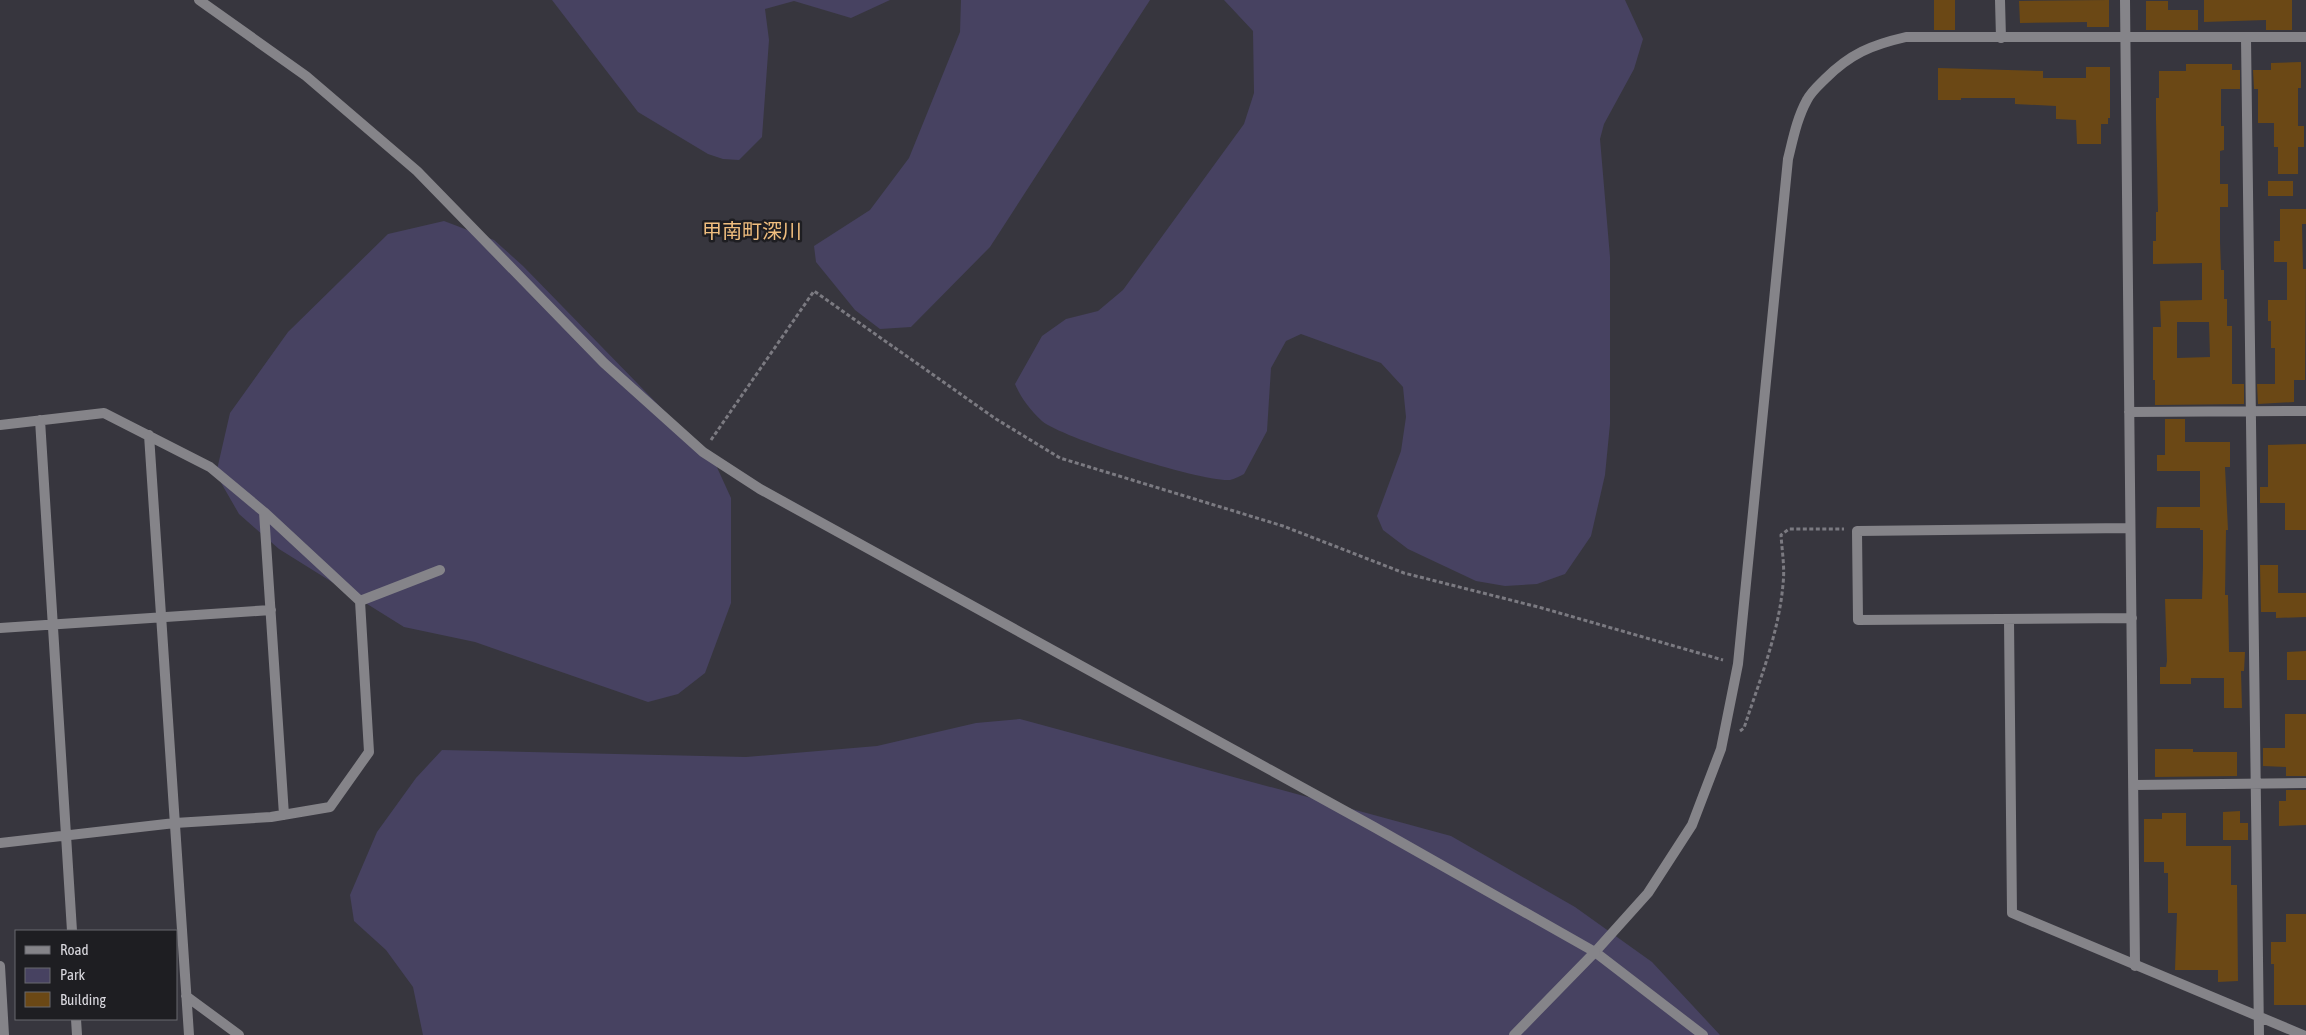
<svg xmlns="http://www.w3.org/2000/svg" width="2306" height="1035" font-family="'Asap Condensed','Noto Sans JP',sans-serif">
  <rect width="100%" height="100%" fill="#37363e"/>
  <path fill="#474261" d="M552,0H890L851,18L794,1L765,9L769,40L762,137L739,160L723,159L708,154L638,112Z
    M961,0H1150L990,247L911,327L880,329L855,310L816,262L814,246L870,210L909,158L960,32Z
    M1224,0H1625L1643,39L1634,69L1604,124L1600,139L1610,257V424L1605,475L1591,536L1565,574L1537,584L1505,586L1476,581L1408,549L1383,530L1377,516L1401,451L1406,417L1403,387L1381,363L1301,334L1286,341L1271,368L1267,431L1244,474C1240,476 1234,479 1230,480C1202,482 1062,438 1042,421C1030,410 1021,398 1015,384L1042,336L1066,319L1098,311L1123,290L1244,124L1254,93L1253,31Z
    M444,221L494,240L523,266L715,463L731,498V603L705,673L678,694L648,702L475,642L404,627L279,549L239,514L216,474L230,413L288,332L388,234Z
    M1020,719L1451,836L1575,907L1652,962L1720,1035H423L413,987L386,950L354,921L350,895L377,832L416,778L442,750L746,757L877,746L976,723Z"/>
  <path fill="#6b4815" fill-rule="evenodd" d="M1934,0H1955V30H1934Z
    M2109,0V27H2087V22L2020,23L2019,1Z
    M2204,0H2292V30H2266V20L2204,22Z
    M2146,1H2168V10H2198V30H2146Z
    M2301,62V88H2298V126H2304V147H2298V174H2278V147H2274V123H2258V89H2254L2253,70H2271V63Z
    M2186,64H2232V70H2240V89H2221V126H2224V150L2220,151V184H2228V207H2220V242L2221,270H2224V299H2227V326H2232V384H2244V404L2155,405V380H2153V327H2161L2160,301L2202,300V263L2153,264V241H2156V212H2158L2156,120V98H2159V71H2186ZM2177,322H2209L2210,357L2177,358Z
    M2086,67H2110V118H2108V124H2101V144H2077L2076,120L2056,119V106L2015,104V98H1961V100H1938V68L2043,71V78H2086Z
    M2268,181H2293V196H2268Z
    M2280,209H2306V224H2302L2303,269H2306L2305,380H2294V402L2258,404L2257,384H2275V348H2271V321H2268V300H2287V262H2274V241H2280Z
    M2165,419H2185V442H2230V467H2225L2228,530H2226L2225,595H2228L2229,652H2245L2244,671H2241L2242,708H2224V678H2191V684H2160V667H2166L2167,661L2165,599H2202L2203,566V530H2200V528H2156L2157,507H2200V471H2157V455H2165Z
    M2306,444V530H2285V503H2260V487H2268V445Z
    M2260,565H2278V593H2306V617L2276,618V612H2261Z
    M2306,651V680H2287V652Z
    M2285,714H2306V776H2286V767L2263,766V748H2285Z
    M2155,749H2193V752H2237V776L2155,777Z
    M2286,790H2306V825L2279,826V801H2286Z
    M2240,811V823H2248V840H2223V812Z
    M2162,813H2186V846H2231V885H2237L2238,981L2218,982V970H2175L2177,913H2168V873H2164V862H2144V819H2162Z
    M2286,914H2306V1005H2274V964H2271V942H2286Z"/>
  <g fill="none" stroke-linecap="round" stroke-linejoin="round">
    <path stroke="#7b7a81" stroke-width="3" stroke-dasharray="4 2.5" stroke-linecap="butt" d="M711,440L814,291L996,419L1060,458L1283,526L1404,573L1542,608L1723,660
      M1740,731L1744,728C1759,682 1779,633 1783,584C1785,568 1782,551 1781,535L1789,529H1844"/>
    <path stroke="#858489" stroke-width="10" d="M2000,0L2001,38
      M2125,0L2135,966
      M2246,38L2259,1035
      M2129,412L2306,411
      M40,420L72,931
      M0,425L104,413L210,467L264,512L360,601L369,752L330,807L271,817L175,823L0,843
      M149,435L189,1035
      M264,512L284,815
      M2130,528L1857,531L1858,620L2132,618
      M360,601L440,570
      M2009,620L2012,913L2303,1035
      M0,628L271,610
      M2134,785L2306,783
      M0,966L4,1035
      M186,996L239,1035
      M76,1019L77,1035
      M1703,1035L1595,952L1648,893L1692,825L1721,749L1738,664L1788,159C1793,139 1797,118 1807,100C1811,92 1819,85 1825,79C1850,54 1871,45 1906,37H2306"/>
    <path stroke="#858489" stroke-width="10" d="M199,0L306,76L417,171L604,363L703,452L760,489L1374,827L1595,952L1514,1035"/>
  </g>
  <g text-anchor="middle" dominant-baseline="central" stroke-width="5" stroke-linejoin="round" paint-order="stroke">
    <g font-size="20" fill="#f0be7e" stroke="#1e1e22">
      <text x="752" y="230">甲南町深川</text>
    </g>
  </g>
  <rect x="15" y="930" width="162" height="90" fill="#1e1e22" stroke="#69696e"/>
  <rect x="25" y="946" width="25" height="8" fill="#858489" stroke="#69696e"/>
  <text x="60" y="955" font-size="15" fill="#dad9df">Road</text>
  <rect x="25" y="968" width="25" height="15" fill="#474261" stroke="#69696e"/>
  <text x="60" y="980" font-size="15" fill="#dad9df">Park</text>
  <rect x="25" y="992" width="25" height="15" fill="#6b4815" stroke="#69696e"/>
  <text x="60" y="1005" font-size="15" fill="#dad9df">Building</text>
</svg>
